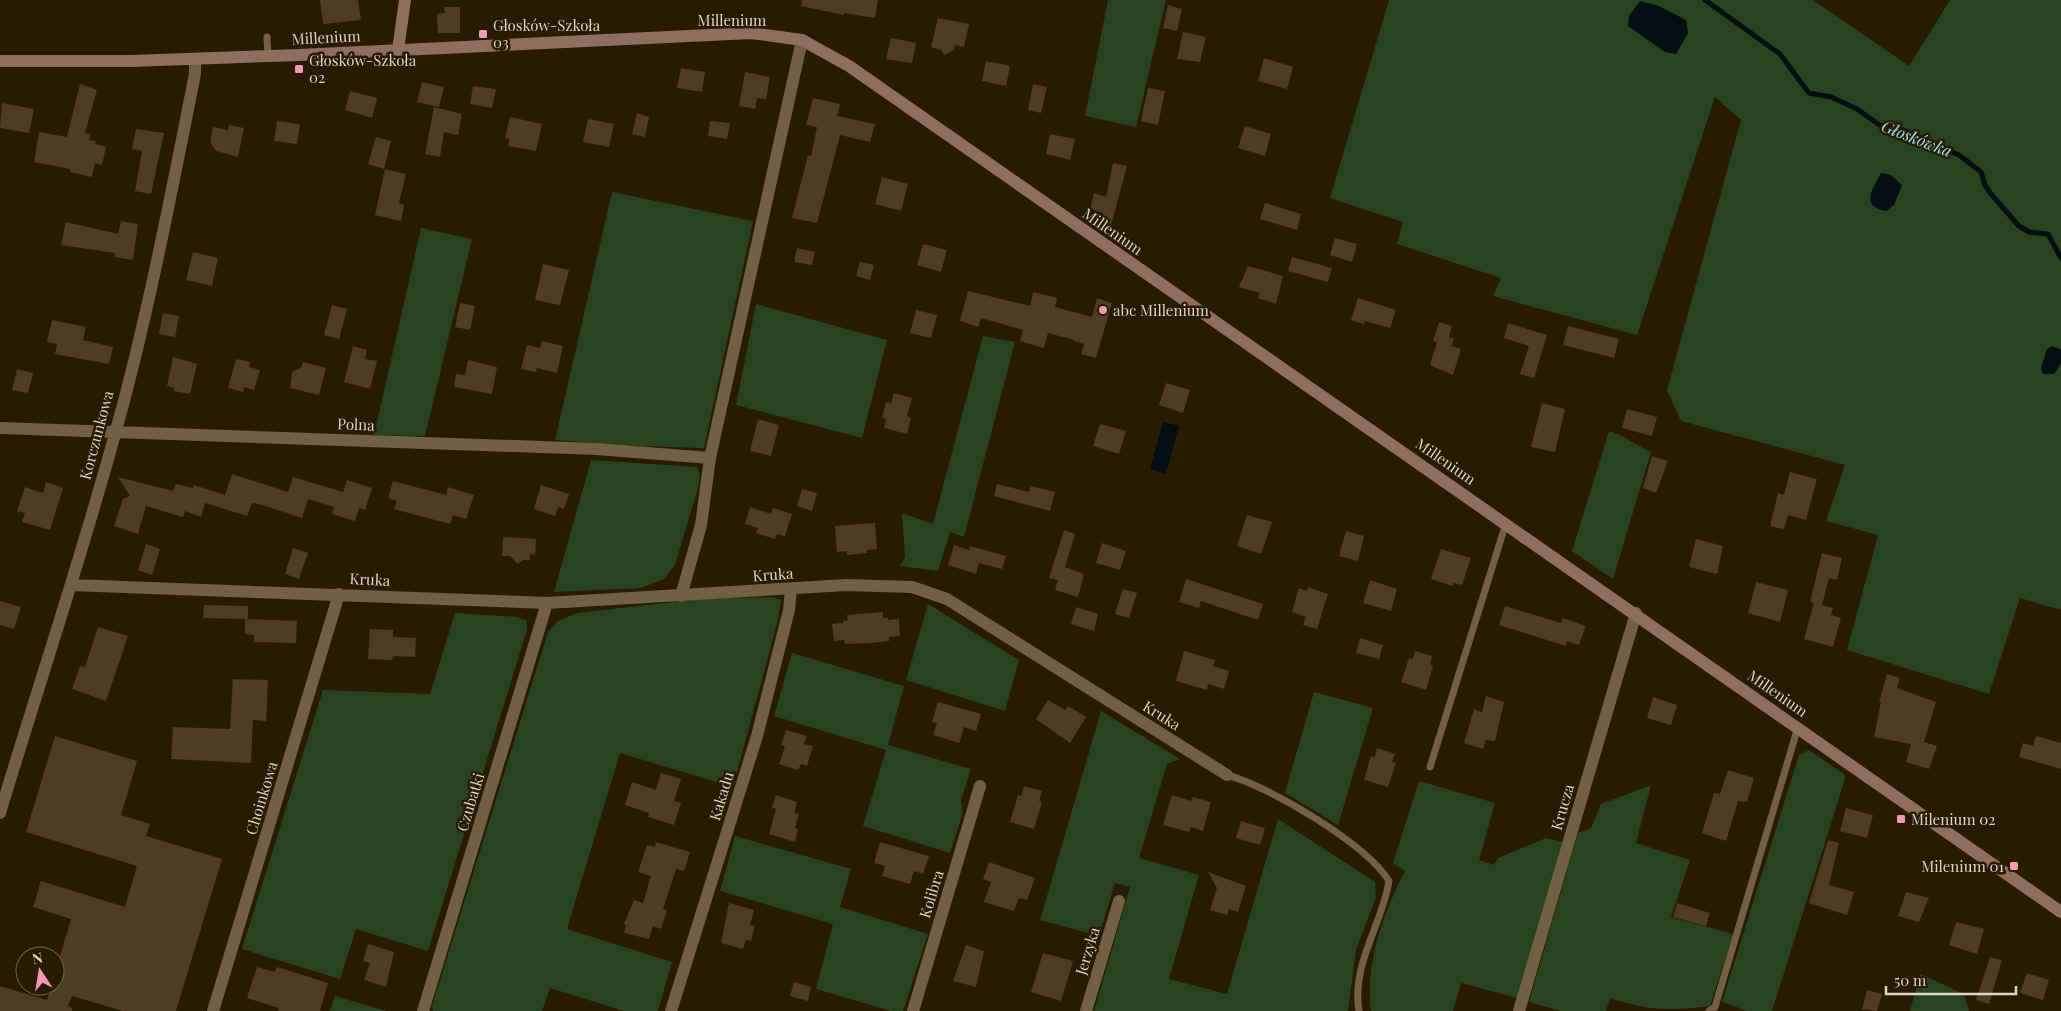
<svg xmlns="http://www.w3.org/2000/svg" width="2061" height="1011" font-family="'Playfair Display',serif">
  <rect width="100%" height="100%" fill="#291b01"/>
  <path fill="#27441f" d="M1108,0H1166L1136,127L1085,116Z
    M1389,0H1813L1909,66L1950,0H2061V350L2057,347L2054,374L2061,363V610L2020,598L1989,694L1847,650L1878,535L1826,521L1845,465L1681,421L1667,390L1741,120L1715,97L1637,335L1493,296L1501,278L1397,244L1403,222L1330,198Z
    M612,192L753,221L704,448L639,446L555,440Z
    M421,228L472,239L425,436L374,435Z
    M756,304L887,340L862,438L736,405Z
    M983,336L1015,342L964,537L950,532L938,571L900,566L905,557L902,513L933,524Z
    M1609,431C1623,435 1636,445 1651,452L1613,579L1572,551Z
    M591,460L697,467L700,475L698,488L675,565L664,579L641,588L554,592Z
    M772,597L781,600L778,620L733,787L620,753L567,929L672,962L658,1011H624L550,988L542,1011H433L432,1006L548,632L558,621L577,613L700,599Z
    M928,604L1019,660L1005,711L906,680Z
    M455,613L518,617L527,621V630L428,951L356,929L340,979L242,949L323,690L430,694Z
    M792,653L904,686L888,745L971,769L961,800L963,812L950,853L863,826L886,750L774,716Z
    M1314,692L1373,708L1338,825L1285,793Z
    M1101,711L1180,759L1167,764L1139,858L1199,875L1169,979L1227,994L1278,819L1375,882L1376,897L1356,950L1348,1011H1094L1130,887L1115,883L1099,936L1040,920Z
    M1809,750L1845,775L1844,782L1772,1011H1748L1722,1002L1799,755Z
    M1419,781L1495,803L1479,860L1494,865L1498,858L1546,838L1564,842L1517,998L1461,983L1453,1011H1371C1365,964 1383,913 1405,871L1393,863Z
    M1651,785L1636,843L1690,860L1671,917L1733,934L1710,1006C1670,1011 1649,1011 1610,998L1606,1011H1561L1529,1002L1578,833L1591,828L1601,804Z
    M735,836L851,869L840,907L928,934L903,1011H891L816,989L833,924L720,891Z
    M1920,974L1964,994L1969,1011H1910Z
    M335,996L386,1011H330Z"/>
  <path fill="#020e12" d="M1640,1L1659,6L1686,20L1688,33L1676,54L1665,52L1628,26L1629,16Z
    M1881,173L1891,175L1902,185L1894,205L1886,211C1859,206 1873,189 1881,173Z
    M2052,346L2061,350V363L2054,374H2043L2041,368L2047,349Z
    M1163,422L1179,426L1166,474L1150,469Z"/>
  <g fill="none" stroke-linecap="round" stroke-linejoin="round">
    <path stroke="#020e12" stroke-width="5" d="M1705,0L1780,54L1809,93L1831,97L1857,109L1881,126L1903,130L1959,155L1981,172L1985,185L1991,194L2019,226L2029,232L2048,234L2061,258"/>
  </g>
  <path fill="#4d3d23" d="M320,0H358L361,20L323,24Z
    M802,0H878L875,18L844,13V15L801,6Z
    M1168,5L1182,9L1177,31L1163,28Z
    M444,7H460V33H438L437,14L445,13Z
    M938,18L969,24L964,47L955,45L954,50L944,55L941,50L931,47Z
    M1183,32L1206,37L1200,62L1177,59Z
    M891,38L916,43L912,63L886,59Z
    M1264,58L1293,67L1287,89L1258,81Z
    M986,61L1010,66L1006,86L982,81Z
    M681,68L705,72L702,92L677,88Z
    M745,72L770,77L766,99L757,98L755,109L739,106Z
    M422,82L444,87L439,107L417,102Z
    M80,84L97,90L85,133L91,134L89,140L96,141L95,144L106,147L102,165L95,163L92,177L70,172V169L34,162L39,132L67,137Z
    M1033,84L1047,87L1041,113L1028,110Z
    M473,86L496,89L492,108L470,104Z
    M1148,88L1165,91L1158,125L1141,121Z
    M350,91L377,98L372,118L345,110Z
    M813,98L840,104L837,116L875,124L870,142L840,135L817,223L792,218L808,155L811,156L817,127L806,125Z
    M2,103L34,109L29,133L0,128Z
    M434,107L462,114L458,135L444,132L440,157L425,154Z
    M637,113L649,117L645,137L632,134Z
    M510,117L542,124L536,151L508,146L510,139L505,138Z
    M588,119L614,124L609,147L583,142Z
    M277,121L300,124L297,144L274,141Z
    M710,121L730,123L727,139L708,136Z
    M229,125L244,128L238,157L216,151L210,142L213,127L228,130Z
    M1245,126L1271,134L1265,156L1238,148Z
    M136,129L164,133L151,194L135,191L142,151L132,149Z
    M1050,134L1075,139L1070,160L1046,154Z
    M376,137L391,141L384,169L368,164Z
    M1113,163L1127,166L1110,229L1100,226L1103,213L1090,209L1094,193L1106,197Z
    M385,169L406,174L399,203L404,205L401,221L375,215Z
    M882,177L908,184L901,211L875,204Z
    M1265,203L1301,214L1297,230L1260,219Z
    M121,221L138,224L133,260L114,257L115,253L61,245L66,222L118,234Z
    M1335,238L1357,244L1352,262L1330,255Z
    M923,244L947,250L941,272L917,265Z
    M797,248L815,252L812,265L794,262Z
    M193,252L218,258L212,286L186,280Z
    M1292,257L1332,268L1328,282L1288,271Z
    M860,262L874,265L870,280L856,276Z
    M543,264L569,270L560,305L535,300Z
    M1248,266L1283,276L1276,304L1258,298L1260,293L1239,287Z
    M968,291L1030,306L1033,292L1057,298L1055,307L1092,317L1097,298L1112,303L1096,358L1081,354L1084,344L1074,341V340L1048,333L1044,348L1020,341L1023,330L981,318L978,327L960,321Z
    M1358,298L1396,310L1390,328L1365,321L1364,324L1351,320Z
    M460,303L475,306L470,330L455,327Z
    M332,305L347,309L339,339L324,335Z
    M916,310L937,315L931,338L910,333Z
    M163,313L179,316L175,337L159,334Z
    M52,320L86,327L83,340L113,347L109,364L55,354L57,344L47,342Z
    M1439,322L1452,326L1449,337L1454,339L1451,346L1461,349L1453,375L1430,365L1437,342L1433,341Z
    M1508,323L1547,335L1534,378L1520,374L1529,346L1504,338Z
    M1568,326L1619,339L1614,358L1563,345Z
    M542,341L563,346L557,373L537,368L536,372L521,369L527,345L540,348Z
    M353,346L367,350L365,359L377,361L370,389L344,382Z
    M173,357L197,364L190,394L174,391V388L167,386Z
    M236,359L250,362L249,367L260,370L254,390L244,387L243,392L228,388Z
    M468,360L497,367L492,394L454,387L456,374L465,375Z
    M303,362L326,368L319,395L290,388L292,372L301,368Z
    M17,369L33,373L28,393L12,390Z
    M1166,383L1190,390L1183,413L1159,405Z
    M894,393L912,398L907,416L911,418L907,434L884,428L886,419L882,418L886,402L891,403Z
    M1542,403L1565,409L1555,452L1531,447Z
    M1627,409L1657,417L1652,436L1622,428Z
    M758,419L779,425L771,456L750,451Z
    M1100,424L1126,431L1119,454L1093,446Z
    M1652,456L1668,461L1656,493L1643,488Z
    M1790,472L1817,479L1806,520L1788,515L1784,529L1770,526L1778,493L1784,495Z
    M232,474L288,492L293,477L343,492L347,480L372,488L365,510L359,508L355,521L332,514L334,507L308,499L302,518L259,504L252,503L247,516L205,503L201,517L185,511L183,517L146,506L138,534L114,526L123,499L130,496L118,477L173,491L176,484L193,488L194,485L225,495Z
    M393,481L446,495L448,487L474,495L466,519L453,515L450,524L394,509L397,501L388,498Z
    M46,482L63,488L50,530L22,522L25,513L17,511L25,487L43,493Z
    M997,484L1029,492L1031,486L1055,492L1050,511L994,496Z
    M541,485L569,494L564,509L558,507L555,516L534,509Z
    M802,489L817,493L812,511L797,506Z
    M750,507L771,514L773,508L792,514L785,536L777,534L775,539L756,533L758,528L745,524Z
    M1247,515L1272,522L1261,554L1237,546Z
    M875,523L877,549L867,550V553L847,555V551L837,552L835,526Z
    M1064,530L1075,534L1065,567L1084,574L1078,597L1055,590L1058,580L1049,578Z
    M1346,531L1364,536L1358,561L1339,556Z
    M503,537L536,539L535,555L530,554V560H523L518,564L510,556H502Z
    M1696,539L1723,546L1717,574L1689,567Z
    M1102,543L1126,551L1120,570L1096,563Z
    M146,544L160,549L152,575L138,570Z
    M954,545L969,550L970,546L1006,556L1002,569L979,563L976,574L948,565Z
    M293,548L308,553L299,579L285,574Z
    M1441,549L1471,558L1462,585L1454,583L1453,586L1431,579Z
    M1822,553L1842,558L1837,580L1829,578L1822,605L1833,608L1831,615L1841,618L1833,647L1804,639L1814,603L1810,602Z
    M1186,579L1263,604L1258,620L1201,601L1199,608L1179,602Z
    M1370,580L1397,589L1391,611L1363,603Z
    M1756,582L1788,590L1780,622L1748,613Z
    M1308,587L1328,594L1317,629L1303,625L1306,617L1292,612L1299,588L1307,591Z
    M1123,589L1137,593L1129,618L1115,614Z
    M0,601L21,607L14,629L0,625Z
    M204,605L248,606V619L297,621L296,643L254,642V635L245,634V619L203,618Z
    M1505,606L1561,623L1563,618L1586,626L1579,645L1567,641L1566,646L1499,625Z
    M1076,607L1098,614L1094,631L1071,624Z
    M883,612V618H888V620L899,619L900,636L889,637V641L870,643L845,644L844,640L834,641L832,624L843,623V621L848,620L847,615Z
    M98,627L128,636L106,701L72,689L80,666L85,667Z
    M370,629L393,630V637L416,638L415,657L393,656L392,660L368,659Z
    M1360,638L1383,645L1379,659L1356,653Z
    M1184,651L1215,660L1213,666L1229,671L1224,689L1208,684L1207,690L1176,681Z
    M1415,651L1432,656L1430,664L1433,666L1426,690L1401,682L1409,658L1413,659Z
    M1887,674L1900,678L1897,688L1936,702L1924,742L1937,746L1929,769L1906,762L1911,744L1874,737L1881,702H1879Z
    M233,679L268,680L266,721L253,720L251,763L171,759L173,727L230,729Z
    M1486,696L1504,702L1495,741L1486,740L1483,749L1464,743L1474,709L1482,712Z
    M1653,697L1677,705L1671,725L1647,718Z
    M1048,700L1065,710L1068,706L1086,717L1070,743L1036,719Z
    M938,702L981,714L976,731L964,727L959,743L933,735L937,723L932,722Z
    M786,730L807,736L804,744L813,746L807,766L801,764L798,770L779,764L785,746L781,745Z
    M55,736L137,761L121,815L150,824L146,836L222,859L176,1011H123L72,996L68,1006L72,1008V1011H0V986L47,1000L51,986H55V973L71,919L33,907L41,881L125,907L137,866L26,832Z
    M2036,736L2061,743V769L2019,757L2023,743L2033,746Z
    M1377,748L1395,754L1392,762L1396,763L1388,787L1364,780L1371,756L1375,757Z
    M1728,770L1754,778L1747,802L1738,801L1726,841L1702,833L1714,793L1720,794Z
    M661,773L681,779L674,801L681,803L674,825L648,817L649,813L625,805L632,782L656,790Z
    M1024,786L1042,791L1039,801L1042,802L1034,829L1010,822L1018,795L1021,796Z
    M776,795L797,802L794,813L799,814L795,828L798,829L795,842L769,834L776,809L772,808Z
    M1172,795L1191,801L1193,797L1211,802L1203,831L1191,827L1189,832L1163,825Z
    M1846,808L1873,815L1867,838L1840,831Z
    M1241,821L1265,828L1260,845L1236,838Z
    M1828,840L1839,843L1829,885L1854,892L1847,915L1809,903Z
    M656,842L690,852L684,871L676,869L663,909L667,910L661,929L653,926L649,939L624,933L626,925L624,924L634,900L643,903L651,876L638,872L647,845L655,847Z
    M880,842L929,856L923,874L914,871L910,884L882,876L885,866L874,863Z
    M989,862L1035,878L1027,900L1019,898L1014,911L984,902L991,882L983,879Z
    M1208,872L1246,886L1238,912L1229,909L1227,915L1210,910L1217,888Z
    M1906,892L1929,898L1919,922L1898,916Z
    M729,903L754,910L750,925L755,926L751,941L746,940L743,949L721,943Z
    M1677,903L1710,913L1706,926L1673,917Z
    M1956,922L1984,929L1977,954L1949,945Z
    M368,944L394,952L386,987L364,980L370,963L363,961Z
    M966,945L984,951L976,987L953,981Z
    M1043,953L1073,961L1061,1001L1031,992Z
    M1990,957L2002,960L1989,1004L1976,1000Z
    M257,967L274,972L277,967L328,983L320,1011H278L279,1008L247,998Z
    M2027,973L2049,980L2043,1000L2020,993Z
    M794,982L811,987L808,1001L790,996Z
    M1867,990L1882,994L1877,1011L1862,1009Z"/>
  <g fill="none" stroke-linecap="round" stroke-linejoin="round">
    <path stroke="#706044" stroke-width="7" d="M267,37L268,56
      M1430,767L1506,523
      M1227,775C1271,787 1366,844 1389,881C1382,925 1351,965 1359,1011
      M1709,1011L1715,1007L1798,727"/>
    <path stroke="#706044" stroke-width="12" d="M0,428L597,449L710,458
      M71,585L547,603L846,585L912,587L947,599L1227,775
      M681,596L701,525L710,458L802,40
      M0,813C38,687 80,562 115,434C148,316 171,194 195,74V59
      M213,1011L339,594
      M423,1011L547,603
      M671,1011L757,736L789,610L791,589
      M913,1011L980,786
      M1086,1011L1119,901
      M1519,1011L1636,613"/>
    <path stroke="#906e5e" stroke-width="12" d="M398,50L405,0
      M0,61H131L299,55L751,33L802,40L849,66L2061,912"/>
  </g>
  <g fill="#f09ab6" stroke="#291b01" stroke-width="2">
    <rect x="478" y="29" width="10" height="10" rx="2.5"/>
    <rect x="294" y="64" width="10" height="10" rx="2.5"/>
    <circle cx="1103" cy="310" r="5"/>
    <rect x="1896" y="814" width="10" height="10" rx="2.5"/>
    <rect x="2009" y="861" width="10" height="10" rx="2.5"/>
  </g>
  <g text-anchor="middle" dominant-baseline="central" stroke-width="5" stroke-linejoin="round" paint-order="stroke">
    <g font-size="15" fill="#dfd5c6" stroke="#291b01">
      <text x="732" y="20">Millenium</text>
      <text transform="translate(326 37) rotate(-3)">Millenium</text>
      <text transform="translate(1113 231) rotate(35)">Millenium</text>
      <text transform="translate(356 424) rotate(2)">Polna</text>
      <text transform="translate(96 435) rotate(-75)">Korczunkowa</text>
      <text transform="translate(1446 461) rotate(35)">Millenium</text>
      <text transform="translate(773 574) rotate(-4)">Kruka</text>
      <text transform="translate(370 579) rotate(3)">Kruka</text>
      <text transform="translate(1778 693) rotate(35)">Millenium</text>
      <text transform="translate(1162 715) rotate(32)">Kruka</text>
      <text transform="translate(721 796) rotate(-73)">Kakadu</text>
      <text transform="translate(261 798) rotate(-73)">Choinkowa</text>
      <text transform="translate(470 802) rotate(-73)">Czubatki</text>
      <text transform="translate(1562 807) rotate(-74)">Krucza</text>
      <text transform="translate(931 894) rotate(-73)">Kolibra</text>
      <text transform="translate(1087 951) rotate(-73)">Jerzyka</text>
    </g>
    <g font-size="15" fill="#dfd5c6" stroke="#291b01" text-anchor="start">
      <text x="493" y="25">Głosków-Szkoła<tspan x="493" dy="17">03</tspan></text>
      <text x="309" y="60">Głosków-Szkoła<tspan x="309" dy="17">02</tspan></text>
      <text x="1113" y="310">abc Millenium</text>
      <text x="1911" y="819">Milenium 02</text>
      <text x="2004" y="866" text-anchor="end">Milenium 01</text>
    </g>
    <g font-size="16" font-style="italic" fill="#95e8ff" stroke="#291b01">
      <text transform="translate(1917 138) rotate(21)">Głoskówka</text>
    </g>
  </g>
  <g transform="translate(40 971) rotate(348)"><circle r="24" fill="#291b01" stroke="#726550"/>
  <path d="M0-4L9 19L0 12L-9 19Z" fill="#f09ab6"/>
  <text y="-8" font-size="14" font-weight="bold" text-anchor="middle" fill="#dfd5c6">N</text>
  </g>
  <path d="M1886 986v8h130v-8" fill="none" stroke="#dfd5c6" stroke-width="2.5"/>
  <text x="1894" y="986" font-size="15" fill="#dfd5c6" stroke="#291b01" stroke-width="4" paint-order="stroke">50 m</text>
</svg>
